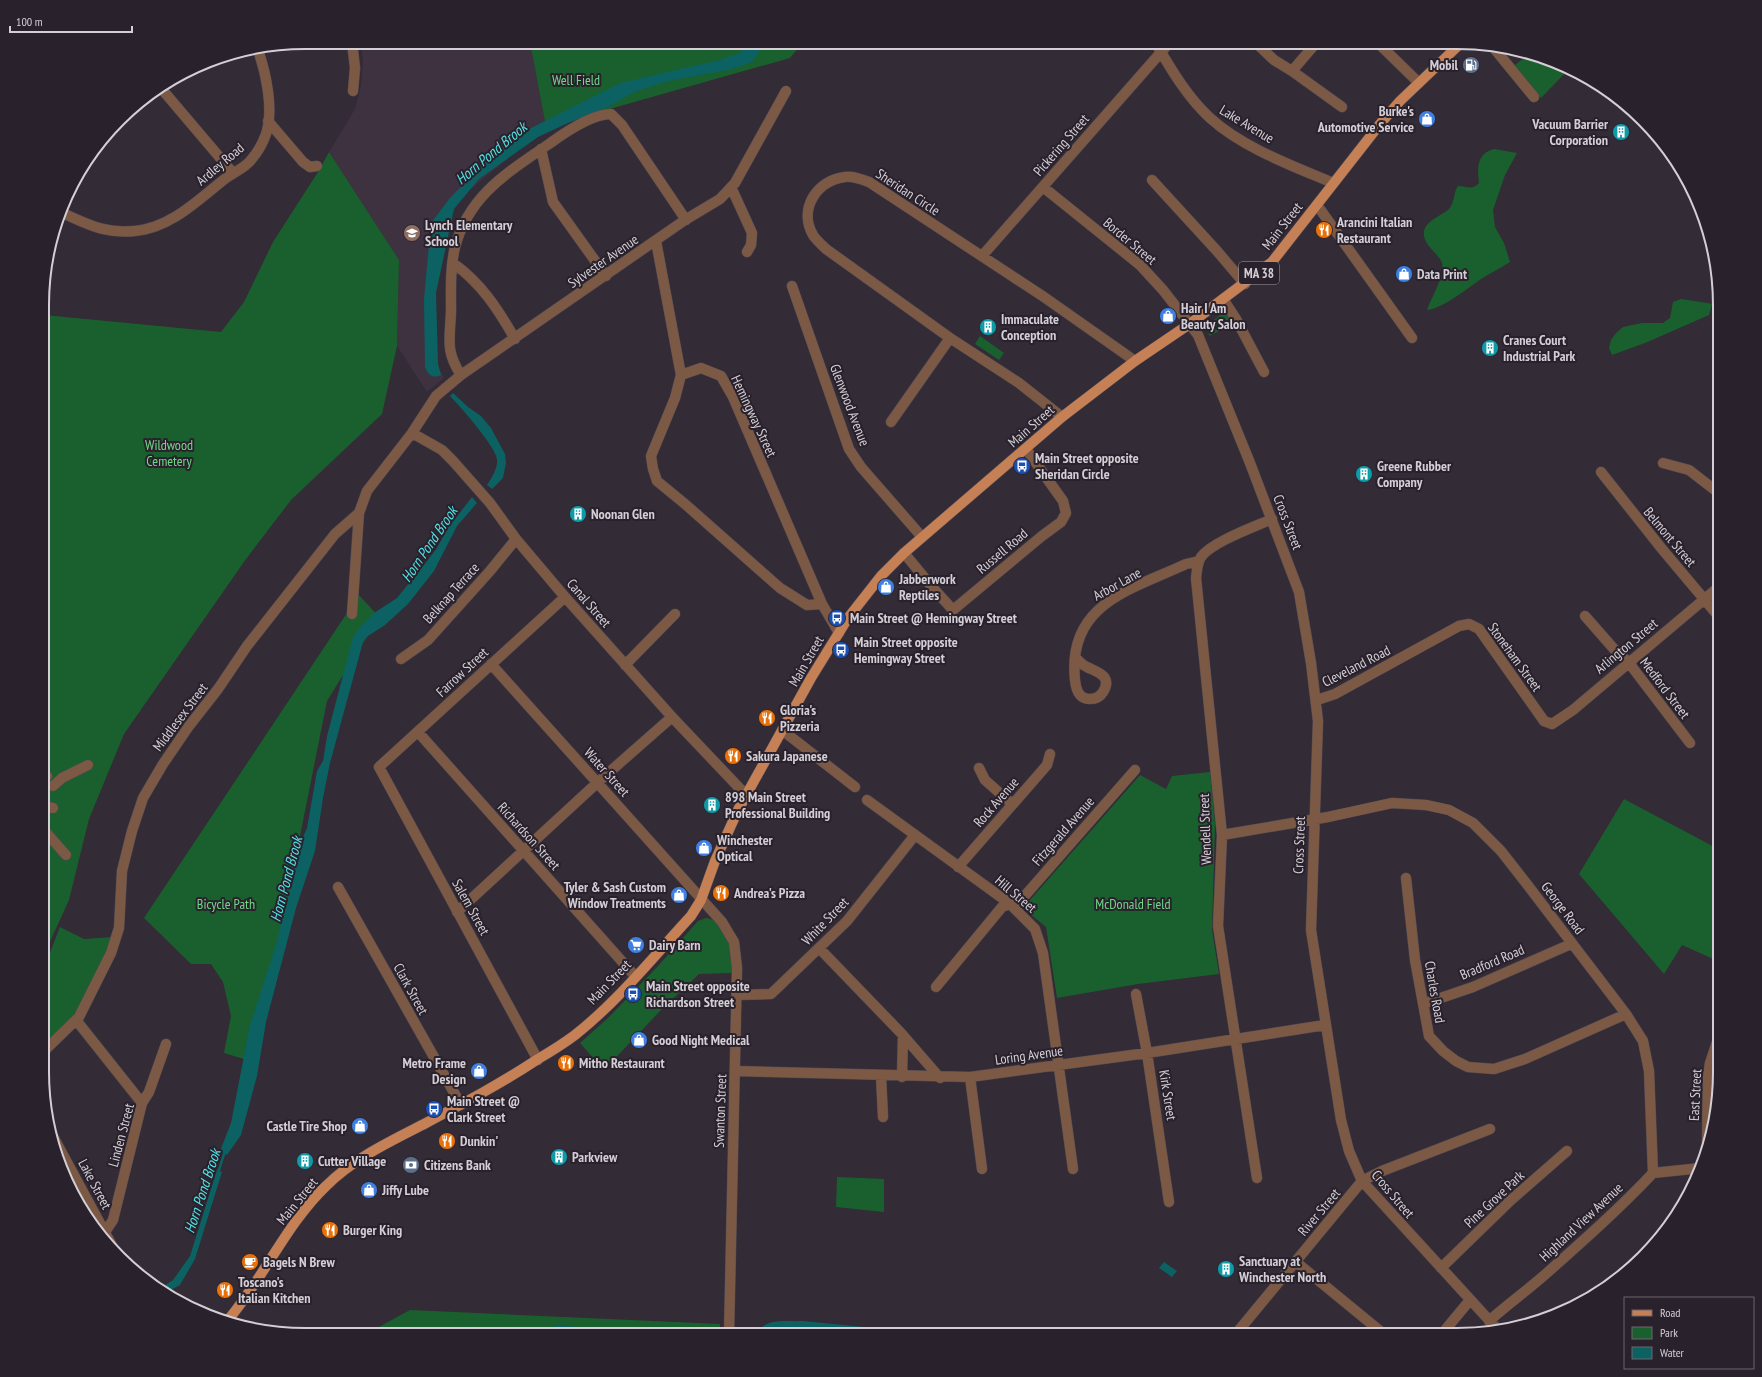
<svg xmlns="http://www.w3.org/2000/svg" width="1762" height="1377" font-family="'PT Sans Narrow',sans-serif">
  <rect width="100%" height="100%" fill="#332b35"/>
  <path fill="#3e3241" d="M361,42H530L546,127L450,206L433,265V358L444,378L427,392L397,346L399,260L329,152L355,109L361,86L363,63Z"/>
  <path fill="#1a602e" d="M530,42H803L790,58L546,127Z
    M1528,55L1558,62L1569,69L1541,98L1515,65Z
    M1494,149L1517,153L1505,175L1493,210L1495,227L1504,243L1510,262C1501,268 1490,273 1481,279C1468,288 1442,309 1427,310C1431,298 1445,276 1442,263C1438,252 1422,245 1424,231C1426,221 1442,215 1449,209C1455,202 1453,193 1458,186C1467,186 1472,191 1479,183C1477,168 1477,153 1494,149Z
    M329,152L399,260L397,346L382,414L291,500L246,559L124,734L89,819L69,900L43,957L44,315L221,332L244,302L273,242L318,172Z
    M1681,299C1687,300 1709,303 1712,304L1709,315L1645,343L1612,355L1609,348L1611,340L1616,333L1623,327L1642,323H1663L1670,318L1673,302Z
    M1227,309L1236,323L1209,336L1208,325Z
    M980,336L1004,353L999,360L975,344Z
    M359,595L379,617L327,701L274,966L257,1063L224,1053L231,1016L223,982L211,964H191L144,918Z
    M1210,772L1215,824L1212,930L1219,974L1138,984L1057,998L1046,927L1023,908L1140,775L1166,789L1172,776Z
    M1624,799L1720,850V962L1682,945L1664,974L1579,874Z
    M706,918C720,919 731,941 732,954C733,960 732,967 732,973L699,974L661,1010L604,1070L580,1043L609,1017L658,966L698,921Z
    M60,927L84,939L113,937L82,1002L70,1021L43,1045V960H47Z
    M1719,1052V1090L1712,1122V1074Z
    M837,1177L884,1179V1212L836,1207Z
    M410,1310L720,1324V1335L366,1334Z"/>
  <path fill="#0c6163" d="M750,42H766L752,62L732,69L668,81L634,92L608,107L568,123L538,137L479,179L454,209L436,293L438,364L441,375C433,379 428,375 425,367L424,299L431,223L450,198L480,167L506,144L531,128L620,83L720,60L740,53Z
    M453,393L468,407L481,416L491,428L505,454L506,463L503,478L492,489L487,485C492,477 500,465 496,456C492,443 460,406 450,396Z
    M472,497L477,503L457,526L434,571L408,604L385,625L368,636L363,642L330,763L323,798L315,851L296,908L266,1022L257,1076L241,1135L227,1155L220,1151L231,1123L250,1025L276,945L300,844L307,828L317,771L323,761L327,736L353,637L360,627L374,613L397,598L427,561L437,548L448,528Z
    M217,1170L222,1172L195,1259L180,1285L167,1292L161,1288L173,1280L190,1256Z
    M1164,1262L1177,1271L1172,1277L1159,1268Z
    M803,1321L864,1327L921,1335H755C766,1317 784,1322 803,1321Z
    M556,1325L598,1329L615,1335H550L548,1331Z"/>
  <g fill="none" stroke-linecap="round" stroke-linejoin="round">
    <path stroke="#0c6163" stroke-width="2.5" d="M218,1173L225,1151"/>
    <g stroke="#504952" stroke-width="11">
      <path id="minor" d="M352,42L355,68L353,91
        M1155,42C1171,69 1187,97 1210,118C1243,148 1293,166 1333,183
        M1255,42L1274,60L1292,71
        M1317,42L1292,71L1342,107
        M1378,43L1419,83
        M1493,47L1534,97
        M160,87L233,173
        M268,121L303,162L310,167L317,166
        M541,149L553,202L606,276
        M1152,180L1217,251L1245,284
        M731,187L752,233L751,245L747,252
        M1043,187L1140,265L1163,290L1198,335L1250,463L1299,592L1311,663L1318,721L1311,930L1341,1120L1349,1151L1362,1181L1499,1331
        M1317,205L1412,338
        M60,212C88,224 103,234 135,231C171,228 199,199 226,178C234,172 245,168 251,160C257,153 263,143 266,134C274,110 266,73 258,50
        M656,241L681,375L675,398L651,456L653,469L657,481L685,504L780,588L807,605L822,604
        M982,256L1170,42
        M453,263C481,283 498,309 515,339
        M792,286L849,449L861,467L922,537
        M1223,299L1236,319L1264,372
        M461,375C445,351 450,339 451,311C451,290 450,268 455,247C469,195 507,173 549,144C564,133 592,114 611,114L622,125L686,220
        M681,375L701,368L721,376L733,397L822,604L839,633
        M1062,417L1019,383L950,338L826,249C821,244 816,240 813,235C798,209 817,180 845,177C853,176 861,179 869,182L1044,297L1135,361
        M891,422L950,338
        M412,433L442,450L453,461L490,503L516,539L565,597L672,717L746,795
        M1663,463L1689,470L1720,494
        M1601,472L1662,549L1720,618
        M904,553L933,588L953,610L1042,536L1061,522L1066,513L1063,501L1026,449
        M352,614L359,513
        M1585,616L1614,649L1629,663L1690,743
        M1075,657C1079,661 1082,665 1087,667C1097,672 1113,676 1103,692C1100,697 1095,699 1090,699C1079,699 1076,690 1075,680C1067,604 1130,590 1186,564L1199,561
        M401,659L428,640L490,571L516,539
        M491,664L722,922L734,942L737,968L729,1335
        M625,665L675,614
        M1317,700L1335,694L1459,626L1469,624L1479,629L1544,721L1552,724L1573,710L1720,586
        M782,730L855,787
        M418,732L635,976
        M979,768L985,780L1012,804
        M43,778L47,776
        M53,786L62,778L88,765
        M867,800L1009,903L1035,929L1043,953L1073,1169
        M43,806L53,808
        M43,829L66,855
        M1222,835L1328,817L1392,803L1426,805L1449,810L1473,823L1501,851L1526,883L1626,1014L1643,1041L1649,1071L1653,1173
        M958,867L1047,765L1050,754
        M1406,878L1415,960L1429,1036L1443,1051L1456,1061L1468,1067L1494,1069L1525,1059L1626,1014
        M338,887L461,1105
        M457,912L597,783L672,717
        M819,948L901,1033L940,1078
        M936,987L1002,907L1022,899L1135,770
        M1136,994L1147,1053L1169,1202
        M737,995L771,994L847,921L915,835
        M1423,1004L1473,987L1571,944
        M76,1020L142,1103
        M43,1052L79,1017L111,953L119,928L122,871L132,831L143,798L163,764L189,726L218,689L247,646L335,534L359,513L367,491L412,433L436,396L461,375L685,220L720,199L735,183L786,91
        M538,1060L379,767L565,597
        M735,1071L970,1077L1147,1053L1325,1025
        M881,1076L883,1117
        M902,1077L903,1035
        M970,1077L982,1169
        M49,1129L116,1253
        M1707,1142L1708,1077L1710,1063L1719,1036
        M1257,1178L1218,926L1222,835L1196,578C1197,571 1197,563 1201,557C1212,542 1254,527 1272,519
        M105,1232L113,1220L142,1103L149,1092L166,1044
        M1296,1262L1385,1335
        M1441,1268L1511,1200L1567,1151
        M1489,1321C1508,1304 1529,1289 1548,1272C1584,1240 1620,1208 1653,1173L1701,1168
        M1235,1335L1362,1181L1382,1171L1490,1129
        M1441,1335L1470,1300"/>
    </g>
    <g stroke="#504952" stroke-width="11">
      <path id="major" d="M228,1320C263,1279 287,1223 326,1186C354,1158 391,1141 426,1123C464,1103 502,1083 538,1059C550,1052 563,1044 575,1035C618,1001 654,956 691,916L701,900L715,861L738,810L811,678L848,618L881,576L904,553L1062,417L1135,361L1191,323L1272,262L1380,124L1400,101L1461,43"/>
    </g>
    <use href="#minor" stroke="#7b5945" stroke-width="10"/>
    <use href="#major" stroke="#c58056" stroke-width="10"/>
  </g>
  <defs>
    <g id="fuel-disc" transform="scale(0.9)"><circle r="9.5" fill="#5c6f8a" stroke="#29212b"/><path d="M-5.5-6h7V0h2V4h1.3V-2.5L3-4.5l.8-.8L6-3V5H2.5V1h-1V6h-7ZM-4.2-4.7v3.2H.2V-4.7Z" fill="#fff"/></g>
    <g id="shop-disc" transform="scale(0.9)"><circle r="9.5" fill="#3f7fe0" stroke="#29212b"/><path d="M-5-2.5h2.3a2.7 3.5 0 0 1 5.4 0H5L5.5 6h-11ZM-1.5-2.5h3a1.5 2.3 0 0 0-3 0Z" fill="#fff"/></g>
    <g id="building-disc" transform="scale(0.9)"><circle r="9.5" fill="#0f9aa8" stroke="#29212b"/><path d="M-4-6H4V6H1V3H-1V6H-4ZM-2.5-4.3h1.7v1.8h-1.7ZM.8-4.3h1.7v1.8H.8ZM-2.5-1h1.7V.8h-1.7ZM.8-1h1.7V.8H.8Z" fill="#fff"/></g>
    <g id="restaurant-disc" transform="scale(0.9)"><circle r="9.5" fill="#e8710a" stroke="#29212b"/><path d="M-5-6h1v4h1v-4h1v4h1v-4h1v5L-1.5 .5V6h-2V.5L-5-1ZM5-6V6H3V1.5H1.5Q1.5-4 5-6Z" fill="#fff"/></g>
    <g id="school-disc" transform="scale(0.9)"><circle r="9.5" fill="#8d6e63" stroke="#29212b"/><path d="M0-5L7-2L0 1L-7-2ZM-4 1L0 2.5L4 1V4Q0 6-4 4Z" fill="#fff"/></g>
    <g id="bus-disc" transform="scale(0.9)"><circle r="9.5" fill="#1a4fb4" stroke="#29212b"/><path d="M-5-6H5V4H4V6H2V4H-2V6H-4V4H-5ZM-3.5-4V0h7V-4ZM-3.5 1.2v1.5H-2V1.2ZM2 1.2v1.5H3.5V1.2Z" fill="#fff"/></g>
    <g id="supermarket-disc" transform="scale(0.9)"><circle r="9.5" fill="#3f7fe0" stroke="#29212b"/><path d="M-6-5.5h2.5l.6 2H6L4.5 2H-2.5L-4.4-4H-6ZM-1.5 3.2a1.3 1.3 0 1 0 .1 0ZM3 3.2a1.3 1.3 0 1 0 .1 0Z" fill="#fff"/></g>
    <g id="bank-disc" transform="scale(0.9)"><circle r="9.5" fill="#5c6f8a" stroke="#29212b"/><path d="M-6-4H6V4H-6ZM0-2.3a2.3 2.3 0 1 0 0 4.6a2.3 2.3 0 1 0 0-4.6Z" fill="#fff"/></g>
    <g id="cafe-disc" transform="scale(0.9)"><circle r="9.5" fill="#e8710a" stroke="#29212b"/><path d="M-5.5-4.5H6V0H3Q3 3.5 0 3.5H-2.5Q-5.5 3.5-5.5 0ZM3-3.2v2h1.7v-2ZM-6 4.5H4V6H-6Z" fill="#fff"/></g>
  </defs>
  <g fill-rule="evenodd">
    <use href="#fuel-disc" x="1471" y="65"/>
    <use href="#shop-disc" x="1427" y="119"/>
    <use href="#building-disc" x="1621" y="132"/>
    <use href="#restaurant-disc" x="1324" y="230"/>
    <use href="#school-disc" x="412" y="233"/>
    <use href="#shop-disc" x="1404" y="274"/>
    <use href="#shop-disc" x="1168" y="316"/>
    <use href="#building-disc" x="988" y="327"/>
    <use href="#building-disc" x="1490" y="348"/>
    <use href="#bus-disc" x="1022" y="466"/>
    <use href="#building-disc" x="1364" y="474"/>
    <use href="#building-disc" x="578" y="514"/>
    <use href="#shop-disc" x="886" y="587"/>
    <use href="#bus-disc" x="837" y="618"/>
    <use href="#bus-disc" x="841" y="650"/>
    <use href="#restaurant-disc" x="767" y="718"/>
    <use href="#restaurant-disc" x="733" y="756"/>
    <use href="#building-disc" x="712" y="805"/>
    <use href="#shop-disc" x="704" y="848"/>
    <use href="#restaurant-disc" x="721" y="893"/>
    <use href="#shop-disc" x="679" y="895"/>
    <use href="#supermarket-disc" x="636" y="945"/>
    <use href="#bus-disc" x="633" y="994"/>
    <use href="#shop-disc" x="639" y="1040"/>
    <use href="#restaurant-disc" x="566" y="1063"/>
    <use href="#shop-disc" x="479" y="1071"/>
    <use href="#bus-disc" x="434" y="1109"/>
    <use href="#shop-disc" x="360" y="1126"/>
    <use href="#restaurant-disc" x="447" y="1141"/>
    <use href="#building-disc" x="559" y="1157"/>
    <use href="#building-disc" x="305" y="1161"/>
    <use href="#bank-disc" x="411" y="1165"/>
    <use href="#shop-disc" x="369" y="1190"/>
    <use href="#restaurant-disc" x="330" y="1230"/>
    <use href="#cafe-disc" x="250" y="1262"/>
    <use href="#building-disc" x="1226" y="1269"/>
    <use href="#restaurant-disc" x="225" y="1290"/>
  </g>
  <g text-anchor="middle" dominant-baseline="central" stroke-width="4" stroke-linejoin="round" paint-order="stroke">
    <rect fill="#29212b" stroke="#a19ba3" stroke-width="1" x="1239" y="262" width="40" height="22" rx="3"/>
    <g font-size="13" font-weight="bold" fill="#d4cfd6">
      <text x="1259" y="273">MA 38</text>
    </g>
    <g font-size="14" font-weight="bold" fill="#d4cfd6" stroke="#29212b" text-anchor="start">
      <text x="1458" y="65" text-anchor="end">Mobil</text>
      <text x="1414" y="111" text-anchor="end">Burke's<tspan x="1414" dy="16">Automotive Service</tspan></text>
      <text x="1608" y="124" text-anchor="end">Vacuum Barrier<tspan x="1608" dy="16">Corporation</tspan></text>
      <text x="1337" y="222">Arancini Italian<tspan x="1337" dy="16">Restaurant</tspan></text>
      <text x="425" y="225">Lynch Elementary<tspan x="425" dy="16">School</tspan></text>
      <text x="1417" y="274">Data Print</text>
      <text x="1181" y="308">Hair I Am<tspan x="1181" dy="16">Beauty Salon</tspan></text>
      <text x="1001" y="319">Immaculate<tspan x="1001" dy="16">Conception</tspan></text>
      <text x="1503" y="340">Cranes Court<tspan x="1503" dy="16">Industrial Park</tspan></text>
      <text x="1035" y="458">Main Street opposite<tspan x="1035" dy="16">Sheridan Circle</tspan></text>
      <text x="1377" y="466">Greene Rubber<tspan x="1377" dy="16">Company</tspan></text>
      <text x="591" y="514">Noonan Glen</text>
      <text x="899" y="579">Jabberwork<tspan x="899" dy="16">Reptiles</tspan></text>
      <text x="850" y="618">Main Street @ Hemingway Street</text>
      <text x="854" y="642">Main Street opposite<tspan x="854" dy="16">Hemingway Street</tspan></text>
      <text x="780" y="710">Gloria's<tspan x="780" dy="16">Pizzeria</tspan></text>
      <text x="746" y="756">Sakura Japanese</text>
      <text x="725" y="797">898 Main Street<tspan x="725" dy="16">Professional Building</tspan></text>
      <text x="717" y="840">Winchester<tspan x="717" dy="16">Optical</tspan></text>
      <text x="666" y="887" text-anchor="end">Tyler &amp; Sash Custom<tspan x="666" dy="16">Window Treatments</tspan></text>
      <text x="734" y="893">Andrea's Pizza</text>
      <text x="649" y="945">Dairy Barn</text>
      <text x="646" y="986">Main Street opposite<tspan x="646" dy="16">Richardson Street</tspan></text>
      <text x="652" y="1040">Good Night Medical</text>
      <text x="466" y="1063" text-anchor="end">Metro Frame<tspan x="466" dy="16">Design</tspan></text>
      <text x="579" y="1063">Mitho Restaurant</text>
      <text x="447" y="1101">Main Street @<tspan x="447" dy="16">Clark Street</tspan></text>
      <text x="347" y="1126" text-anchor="end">Castle Tire Shop</text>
      <text x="460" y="1141">Dunkin'</text>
      <text x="572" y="1157">Parkview</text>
      <text x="318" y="1161">Cutter Village</text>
      <text x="424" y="1165">Citizens Bank</text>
      <text x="382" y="1190">Jiffy Lube</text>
      <text x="343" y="1230">Burger King</text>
      <text x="1239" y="1261">Sanctuary at<tspan x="1239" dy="16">Winchester North</tspan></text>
      <text x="263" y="1262">Bagels N Brew</text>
      <text x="238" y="1282">Toscano's<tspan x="238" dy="16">Italian Kitchen</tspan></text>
    </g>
    <g font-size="14" fill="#70d988" stroke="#29212b">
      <text x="576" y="80">Well Field</text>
      <text x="169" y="445">Wildwood<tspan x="169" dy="16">Cemetery</tspan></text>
      <text x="226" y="904">Bicycle Path</text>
      <text x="1133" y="904">McDonald Field</text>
    </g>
    <g font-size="14" fill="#d4cfd6" stroke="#29212b">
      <text transform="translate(1247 124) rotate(31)">Lake Avenue</text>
      <text transform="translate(1061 145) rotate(-49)">Pickering Street</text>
      <text transform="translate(220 164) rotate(-40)">Ardley Road</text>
      <text transform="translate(908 192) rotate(33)">Sheridan Circle</text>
      <text transform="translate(1282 226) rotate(-52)">Main Street</text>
      <text transform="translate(1130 241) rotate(40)">Border Street</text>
      <text transform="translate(603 261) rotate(-35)">Sylvester Avenue</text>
      <text transform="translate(850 405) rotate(69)">Glenwood Avenue</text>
      <text transform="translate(754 416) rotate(65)">Hemingway Street</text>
      <text transform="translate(1031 426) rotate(-41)">Main Street</text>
      <text transform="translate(1288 522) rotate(69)">Cross Street</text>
      <text transform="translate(1670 537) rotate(50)">Belmont Street</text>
      <text transform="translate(1002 551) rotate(-40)">Russell Road</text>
      <text transform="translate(1117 584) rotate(-29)">Arbor Lane</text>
      <text transform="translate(451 593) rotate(-48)">Belknap Terrace</text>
      <text transform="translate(589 603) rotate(49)">Canal Street</text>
      <text transform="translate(1626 646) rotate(-40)">Arlington Street</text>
      <text transform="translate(1515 657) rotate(54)">Stoneham Street</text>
      <text transform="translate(806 661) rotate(-60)">Main Street</text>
      <text transform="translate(1356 666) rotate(-27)">Cleveland Road</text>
      <text transform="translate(462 672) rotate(-43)">Farrow Street</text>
      <text transform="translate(1665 688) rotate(53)">Medford Street</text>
      <text transform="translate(180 717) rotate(-53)">Middlesex Street</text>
      <text transform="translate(607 772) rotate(48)">Water Street</text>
      <text transform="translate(996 802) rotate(-49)">Rock Avenue</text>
      <text transform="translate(1205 829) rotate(-92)">Wendell Street</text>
      <text transform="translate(1063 831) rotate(-49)">Fitzgerald Avenue</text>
      <text transform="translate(529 836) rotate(48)">Richardson Street</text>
      <text transform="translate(1299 845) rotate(-88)">Cross Street</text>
      <text transform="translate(1016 894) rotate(40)">Hill Street</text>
      <text transform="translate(471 907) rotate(61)">Salem Street</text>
      <text transform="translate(1563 908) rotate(53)">George Road</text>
      <text transform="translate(825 921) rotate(-46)">White Street</text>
      <text transform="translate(1492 962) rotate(-23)">Bradford Road</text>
      <text transform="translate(609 982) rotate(-46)">Main Street</text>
      <text transform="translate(411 989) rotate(61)">Clark Street</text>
      <text transform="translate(1435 992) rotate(80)">Charles Road</text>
      <text transform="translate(1029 1055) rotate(-8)">Loring Avenue</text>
      <text transform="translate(1168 1095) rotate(81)">Kirk Street</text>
      <text transform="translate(1695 1095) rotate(-87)">East Street</text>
      <text transform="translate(720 1111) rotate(-88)">Swanton Street</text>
      <text transform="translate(121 1135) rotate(-75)">Linden Street</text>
      <text transform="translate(95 1184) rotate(62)">Lake Street</text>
      <text transform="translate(1393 1194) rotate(50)">Cross Street</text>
      <text transform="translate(1494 1199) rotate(-43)">Pine Grove Park</text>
      <text transform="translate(297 1201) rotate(-51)">Main Street</text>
      <text transform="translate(1319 1212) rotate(-50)">River Street</text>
      <text transform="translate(1581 1222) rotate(-43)">Highland View Avenue</text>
    </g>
    <g font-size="15" font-style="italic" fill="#51e1e5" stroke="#29212b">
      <text transform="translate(491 153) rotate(-40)">Horn Pond Brook</text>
      <text transform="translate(429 544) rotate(-56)">Horn Pond Brook</text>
      <text transform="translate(286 879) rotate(-75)">Horn Pond Brook</text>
      <text transform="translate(202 1191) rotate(-72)">Horn Pond Brook</text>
    </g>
  </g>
  <path d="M0 0H1762V1377H0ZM305 49H1457A256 256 0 0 1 1713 305V1072A256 256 0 0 1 1457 1328H305A256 256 0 0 1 49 1072V305A256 256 0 0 1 305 49Z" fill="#29212b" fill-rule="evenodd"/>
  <path fill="none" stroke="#d4cfd6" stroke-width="2" d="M305 49H1457A256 256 0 0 1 1713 305V1072A256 256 0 0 1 1457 1328H305A256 256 0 0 1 49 1072V305A256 256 0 0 1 305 49Z"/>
  <rect x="1624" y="1297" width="130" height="72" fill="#29212b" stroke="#6d676f"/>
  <rect x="1632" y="1310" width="20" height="6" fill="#c58056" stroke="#6d676f"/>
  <text x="1660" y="1317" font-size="12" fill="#d4cfd6">Road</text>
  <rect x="1632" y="1327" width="20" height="12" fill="#1a602e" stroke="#6d676f"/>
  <text x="1660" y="1337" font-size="12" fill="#d4cfd6">Park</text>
  <rect x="1632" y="1347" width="20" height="12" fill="#0c6163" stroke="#6d676f"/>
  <text x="1660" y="1357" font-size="12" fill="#d4cfd6">Water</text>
  <path d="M10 26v6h122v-6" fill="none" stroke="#d4cfd6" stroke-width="2"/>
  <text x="16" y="26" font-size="12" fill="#d4cfd6" stroke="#29212b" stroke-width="3" paint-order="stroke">100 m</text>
</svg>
